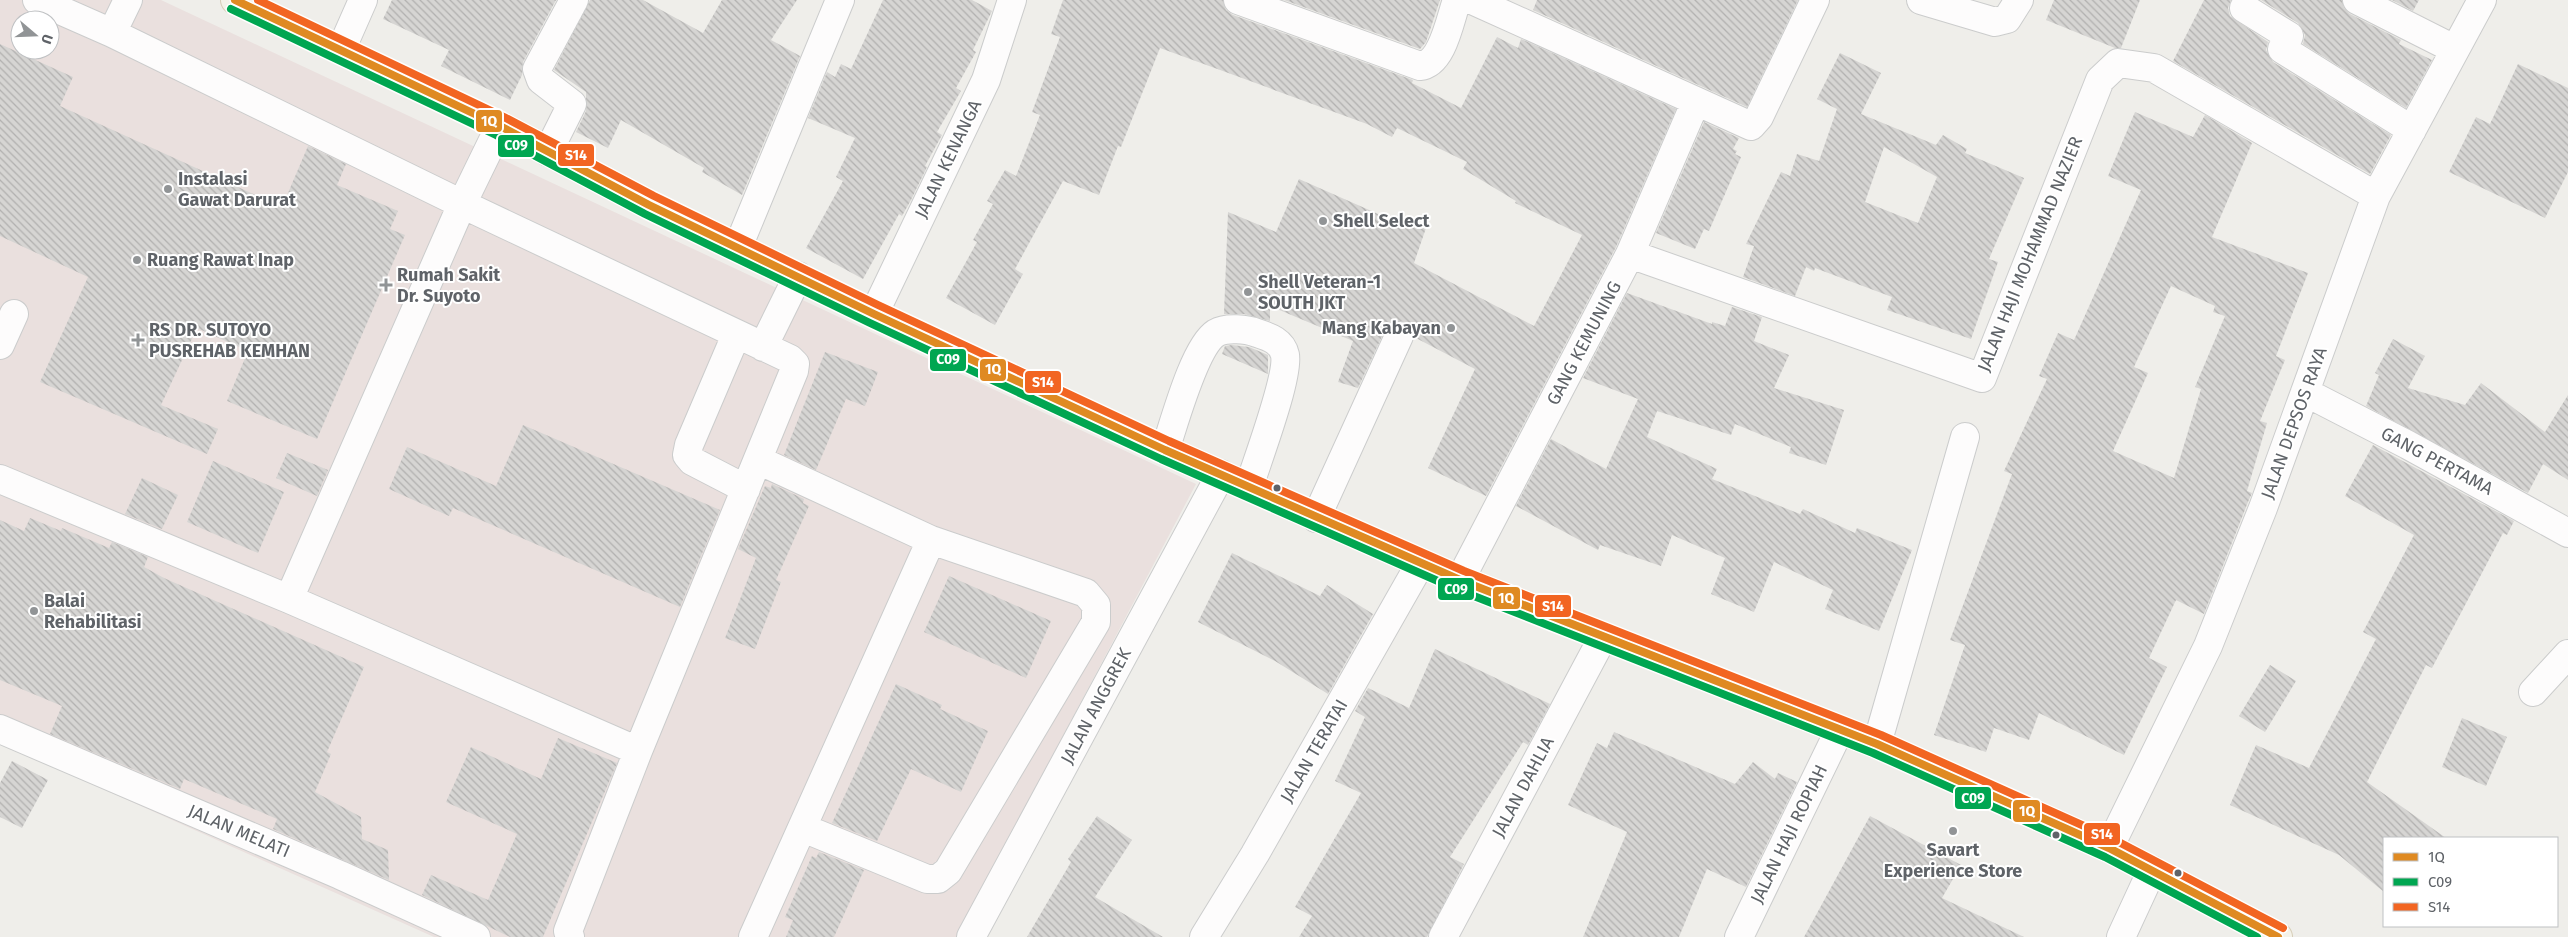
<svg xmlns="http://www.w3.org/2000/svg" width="2568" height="937" font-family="'Fira Sans',sans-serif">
  <defs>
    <pattern id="building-back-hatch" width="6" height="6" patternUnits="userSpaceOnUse" patternTransform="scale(1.25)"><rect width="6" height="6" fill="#d6d5d3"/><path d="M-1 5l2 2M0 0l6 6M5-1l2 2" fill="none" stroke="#b1b0af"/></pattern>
  </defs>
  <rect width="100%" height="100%" fill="#efeeea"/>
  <path fill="#eae0de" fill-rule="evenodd" d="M0,0H161L1196,484L957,937H434L0,743ZM20,20H50V50H20Z"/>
  <path fill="url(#building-back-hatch)" fill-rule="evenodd" d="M392,0H556L523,62L522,75L510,100L441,66L449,50L383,19Z
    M590,0H643L703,33L722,0H797L771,40L800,56L742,195L702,172L704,168L621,120L608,148L576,132L586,111V92L554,70Z
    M883,0H972L992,11L973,50L976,52L956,88L961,91L937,132L942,135L925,166L927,167L911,200L902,216L899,214L863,279L806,248L843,181L836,177L855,138L808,118L827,72L835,77L841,64L851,69Z
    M1063,0H1223L1226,10L1233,15L1413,80L1412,83L1461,108L1497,37L1518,48L1521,39L1676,109L1616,247L1486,496L1428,468L1475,369L1414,337L1411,327L1405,322L1397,321L1390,324L1385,330L1358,388L1338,382L1353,341L1270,306V321L1244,314H1224L1228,212L1276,232L1299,179L1394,221L1395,217L1426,228L1414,263L1534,326L1582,235L1515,203L1516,201L1463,169L1467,162L1397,128L1392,137L1367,124L1160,48L1121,147L1118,146L1099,195L1063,181L1015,269L1023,274L995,325L946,298L977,242L973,240L993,204L987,201L1005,170L1016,176L1040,115L1032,112L1060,37L1051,34Z
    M1284,0H1440L1426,42L1420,49Z
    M1537,0H1798L1747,107L1533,10Z
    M2054,0H2140L2121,48H2115L2046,20Z
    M2204,0H2231L2228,8L2230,16L2268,42L2266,50L2273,62L2391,135L2370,174L2173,61Z
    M2261,0H2342L2344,8L2350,14L2401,40L2399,44L2432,60L2406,108L2303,44L2305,35L2298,23Z
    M2392,0H2419L2413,11Z
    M0,44L73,77L60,106L282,207L308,146L346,164L337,185L398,211L390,229L405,235L317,439L227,401L248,351L197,328L161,405L218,429L207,454L40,382L88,277L0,236Z
    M1840,53L1881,73L1861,114L1936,145L1943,135L1967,149L1965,153L2024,178L1989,259L1998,262L1971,339L1887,310L1892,297L1815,268L1814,271L1806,267L1795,296L1743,277L1754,246L1746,244L1781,172L1790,176L1797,154L1819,161L1837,109L1817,99ZM1884,147L1937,177L1918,223L1865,202Z
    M2518,64L2568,88V172L2545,218L2449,172L2476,117L2490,124Z
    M2135,112L2193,137L2205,115L2252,143L2212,237L2308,273L2276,356L2285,360L2260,421L2267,423L2247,491L2252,493L2248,502L2204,614L2176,600L2149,658L2167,667L2124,755L2039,713L2029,740L1994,728L1986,752L1934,735L1965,645L1950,640L2012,474L2004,471L2047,379L2039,376L2058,333L2074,340L2141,190L2108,176ZM2171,286L2215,306L2213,312L2225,316L2195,387L2201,389L2174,478L2113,451L2148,373L2134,367Z
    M1704,122L1739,138L1733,149L1737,151L1735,154L1741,157L1709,231L1704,229L1695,249L1656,233Z
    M1627,293L1712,324V322L1725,326L1732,307L1762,317L1754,341L1789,355L1774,388L1844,410L1826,465L1789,453L1791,447L1735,424L1731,435L1657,411L1647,437L1717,469L1712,479L1800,514L1803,509L1855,533L1857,528L1912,550L1879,631L1825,609L1833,590L1774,562L1754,612L1711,594L1725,558L1672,535L1661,566L1600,545L1598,550L1516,506L1551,439L1606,469L1638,399L1583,378Z
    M2393,339L2425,356L2408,388L2465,405L2481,383L2545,432L2568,395V480L2543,464L2528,493L2366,406L2379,375L2375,373Z
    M1232,345L1249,347L1268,355V374L1222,354L1225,346Z
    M825,352L878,372L865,406L846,399L816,470L784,455Z
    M523,425L720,510L680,607L453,508L449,516L389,489L407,447L496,486Z
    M2373,445L2514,521L2507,535L2503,533L2432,668L2426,665L2367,782L2446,838H2384V892L2339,855L2230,805L2256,745L2309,768L2376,639L2363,632L2414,535L2345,496Z
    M287,453L328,470L317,496L276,478Z
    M213,461L284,492L258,553L187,522Z
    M142,478L178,495L162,529L125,514Z
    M772,484L804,499L803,503L809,506L776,580L781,582L755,649L725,638L756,558L738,549L765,486L771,488Z
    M30,518L61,531L62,528L109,548L112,542L148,557L144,567L164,578L364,667L327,752L331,754L315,792L361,817L362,839L388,850L389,880L273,829L277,819L184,779L180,789L50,734L62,706L0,680V520L24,531Z
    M1232,553L1320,596L1327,585L1373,614L1328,694L1275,661L1198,622Z
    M949,576L1051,621L1026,678L924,632Z
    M1435,649L1550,704L1528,745L1523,742L1450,857L1464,864L1427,937H1299L1312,916L1295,907L1361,793L1335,781L1365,717L1355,711L1368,688L1409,708Z
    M2270,665L2296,681L2265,732L2239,716Z
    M896,684L942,705L940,709L988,731L961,792L911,769L877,841L832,823Z
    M2462,718L2507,737L2486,786L2442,767Z
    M1614,732L1735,784L1753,762L1775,779L1778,773L1797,782L1746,887L1707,869L1679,937H1583L1627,832L1568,805L1597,743L1607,748Z
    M558,738L617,763L543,937H510L422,895L431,875L488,900L517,834L446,802L471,747L541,779Z
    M12,761L48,780L22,828L0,817V783Z
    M1097,816L1132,840L1095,897L1163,937H1027L1071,862L1068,859Z
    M1870,816L1961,865L1942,898L2024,937H1804Z
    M819,852L864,870L834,937H786L793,920L785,917L812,856L816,858Z"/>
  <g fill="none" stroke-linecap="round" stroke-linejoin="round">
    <g stroke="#cbcccc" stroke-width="30">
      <path id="minor" d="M1238,0L1420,66C1443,64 1450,19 1457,0
        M1472,0L1751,126L1759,117L1815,0
        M1921,0L1995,22L2007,19L2019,0
        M2357,0L2454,49
        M2244,8L2289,36L2282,49L2412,130
        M112,33L128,0
        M341,50L363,0
        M548,152L572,104L541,80L537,69L574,0
        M738,247L840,0
        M1630,254L1982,378L2100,80L2118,63L2154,68L2376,196
        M874,314L986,80L1012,0
        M736,335L689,445L687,455L692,461L746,489
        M0,345L14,314
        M763,347L798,276
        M2305,392L2408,445L2568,533
        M1165,450C1174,424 1194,347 1216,333C1226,327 1247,329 1257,333C1269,337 1282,341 1285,355C1289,377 1257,461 1249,487
        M758,460L931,540L1086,593L1096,605V622L948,871L938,879H927L803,828
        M0,479L289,599L638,751L794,371L795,364L790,359L462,204L112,33L37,0
        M1316,518L1399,336
        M1460,580L1630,254L1696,101
        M289,599L462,204L500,126
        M2533,692L2568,654
        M0,729L340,875L476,937
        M1877,744L1965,437
        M2109,848L2208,646L2263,508L2376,196L2482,0
        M570,937L568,931L638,751
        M753,937L931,540
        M971,937L1221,474
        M1204,937L1255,854L1420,564
        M1443,937L1603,637
        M1739,937L1839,731
        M2121,937L2152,870"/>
    </g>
    <g stroke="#d7ceb8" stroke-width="30">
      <path id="major" d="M235,0L500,126L649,205L874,314L1165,450L1460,580L1877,744L2109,848L2278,937"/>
    </g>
    <use href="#minor" stroke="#fdfcfc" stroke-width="28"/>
    <use href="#major" stroke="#f4f2e9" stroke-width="28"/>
    <g stroke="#fff" stroke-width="11">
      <path id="bus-1" d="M235,0L500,126L649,205L874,314L1165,450L1460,580L1877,744L2109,848L2278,937"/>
    </g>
    <g stroke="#fff" stroke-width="11">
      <path id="bus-2" d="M231,9L496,135L645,214L870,323L1161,459L1456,589L1873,753L2105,857L2257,937"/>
    </g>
    <g stroke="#fff" stroke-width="11">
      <path id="bus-3" d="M258,0L504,117L654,196L878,305L1169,441L1464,571L1881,735L2113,839L2283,928"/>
    </g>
    <use href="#bus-1" stroke="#df8a22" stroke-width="8"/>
    <use href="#bus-2" stroke="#00a651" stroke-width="8"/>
    <use href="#bus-3" stroke="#f26522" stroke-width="8"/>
  </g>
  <g fill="#919496" stroke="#fff" stroke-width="2">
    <circle cx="168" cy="189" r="5"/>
    <circle cx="1323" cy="221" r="5"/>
    <circle cx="137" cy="260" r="5"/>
    <path d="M383.5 277.5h5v5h5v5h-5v5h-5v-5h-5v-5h5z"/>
    <circle cx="1248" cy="292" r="5"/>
    <circle cx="1451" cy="328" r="5"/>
    <path d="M135.5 332.5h5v5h5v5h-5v5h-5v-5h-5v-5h5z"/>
    <circle cx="34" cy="611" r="5"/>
    <circle cx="1953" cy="831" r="5"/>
  </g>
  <g fill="#5f6368" stroke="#fff" stroke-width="2">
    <circle cx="1277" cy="488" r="4.5"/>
    <circle cx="2056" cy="835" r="4.5"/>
    <circle cx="2178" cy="873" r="4.5"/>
  </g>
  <g text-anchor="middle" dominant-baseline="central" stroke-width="4" stroke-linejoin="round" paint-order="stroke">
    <g font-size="18" fill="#5f6368" stroke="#fff">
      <text transform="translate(948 159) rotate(-64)">JALAN KENANGA</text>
      <text transform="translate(2030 254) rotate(-68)">JALAN HAJI MOHAMMAD NAZIER</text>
      <text transform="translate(1584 343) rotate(-62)">GANG KEMUNING</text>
      <text transform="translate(2294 423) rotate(-70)">JALAN DEPSOS RAYA</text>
      <text transform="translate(2437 461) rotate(28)">GANG PERTAMA</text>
      <text transform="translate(1096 706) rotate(-62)">JALAN ANGGREK</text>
      <text transform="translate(1314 751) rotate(-60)">JALAN TERATAI</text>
      <text transform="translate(1523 787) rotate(-62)">JALAN DAHLIA</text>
      <text transform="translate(239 831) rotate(23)">JALAN MELATI</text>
      <text transform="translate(1789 834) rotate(-64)">JALAN HAJI ROPIAH</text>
    </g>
    <g font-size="18" font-weight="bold" fill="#5f6368" stroke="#fff" text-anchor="start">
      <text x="178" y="179">Instalasi<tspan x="178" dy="21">Gawat Darurat</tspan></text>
      <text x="1333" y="221">Shell Select</text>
      <text x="147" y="260">Ruang Rawat Inap</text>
      <text x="397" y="275">Rumah Sakit<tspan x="397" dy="21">Dr. Suyoto</tspan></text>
      <text x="1258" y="282">Shell Veteran-1<tspan x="1258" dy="21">SOUTH JKT</tspan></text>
      <text x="1441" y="328" text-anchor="end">Mang Kabayan</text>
      <text x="149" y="330">RS DR. SUTOYO<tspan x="149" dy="21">PUSREHAB KEMHAN</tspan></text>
      <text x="44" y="601">Balai<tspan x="44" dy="21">Rehabilitasi</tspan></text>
      <text x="1953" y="850" text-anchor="middle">Savart<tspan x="1953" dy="21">Experience Store</tspan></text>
    </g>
  </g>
  <g stroke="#fff" stroke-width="2">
    <rect x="475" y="109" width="28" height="24" rx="5" fill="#df8a22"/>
    <rect x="497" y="134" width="38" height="24" rx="5" fill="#00a651"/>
    <rect x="557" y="143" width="38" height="24" rx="5" fill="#f26522"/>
    <rect x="929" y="348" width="38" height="24" rx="5" fill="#00a651"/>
    <rect x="979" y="358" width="28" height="24" rx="5" fill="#df8a22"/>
    <rect x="1024" y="370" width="38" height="24" rx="5" fill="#f26522"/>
    <rect x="1437" y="577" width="38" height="24" rx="5" fill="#00a651"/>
    <rect x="1492" y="586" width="29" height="24" rx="5" fill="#df8a22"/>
    <rect x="1534" y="594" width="38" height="24" rx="5" fill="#f26522"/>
    <rect x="1954" y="786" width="38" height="24" rx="5" fill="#00a651"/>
    <rect x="2012" y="799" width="29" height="24" rx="5" fill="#df8a22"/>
    <rect x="2083" y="822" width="38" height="24" rx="5" fill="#f26522"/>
  </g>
  <g font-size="14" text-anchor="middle" font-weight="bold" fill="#fff">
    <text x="489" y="126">1Q</text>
    <text x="516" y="150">C09</text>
    <text x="576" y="160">S14</text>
    <text x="948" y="364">C09</text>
    <text x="993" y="374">1Q</text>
    <text x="1043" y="387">S14</text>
    <text x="1456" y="594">C09</text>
    <text x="1506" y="603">1Q</text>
    <text x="1553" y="611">S14</text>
    <text x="1973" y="803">C09</text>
    <text x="2027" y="816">1Q</text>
    <text x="2102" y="839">S14</text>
  </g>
  <rect x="2383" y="837" width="175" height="90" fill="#ffffff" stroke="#bfc1c3"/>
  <rect x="2393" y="853" width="25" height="8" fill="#df8a22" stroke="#bfc1c3"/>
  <text x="2428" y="862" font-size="15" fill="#5f6368">1Q</text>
  <rect x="2393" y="878" width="25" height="8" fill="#00a651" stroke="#bfc1c3"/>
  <text x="2428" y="887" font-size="15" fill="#5f6368">C09</text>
  <rect x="2393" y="903" width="25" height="8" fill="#f26522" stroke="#bfc1c3"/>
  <text x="2428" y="912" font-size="15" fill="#5f6368">S14</text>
  <g transform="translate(35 35) rotate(109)"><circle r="24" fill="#ffffff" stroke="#bfc1c3"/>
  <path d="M0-4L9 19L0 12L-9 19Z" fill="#919496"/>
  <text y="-8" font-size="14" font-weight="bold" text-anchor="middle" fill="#5f6368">U</text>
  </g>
</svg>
